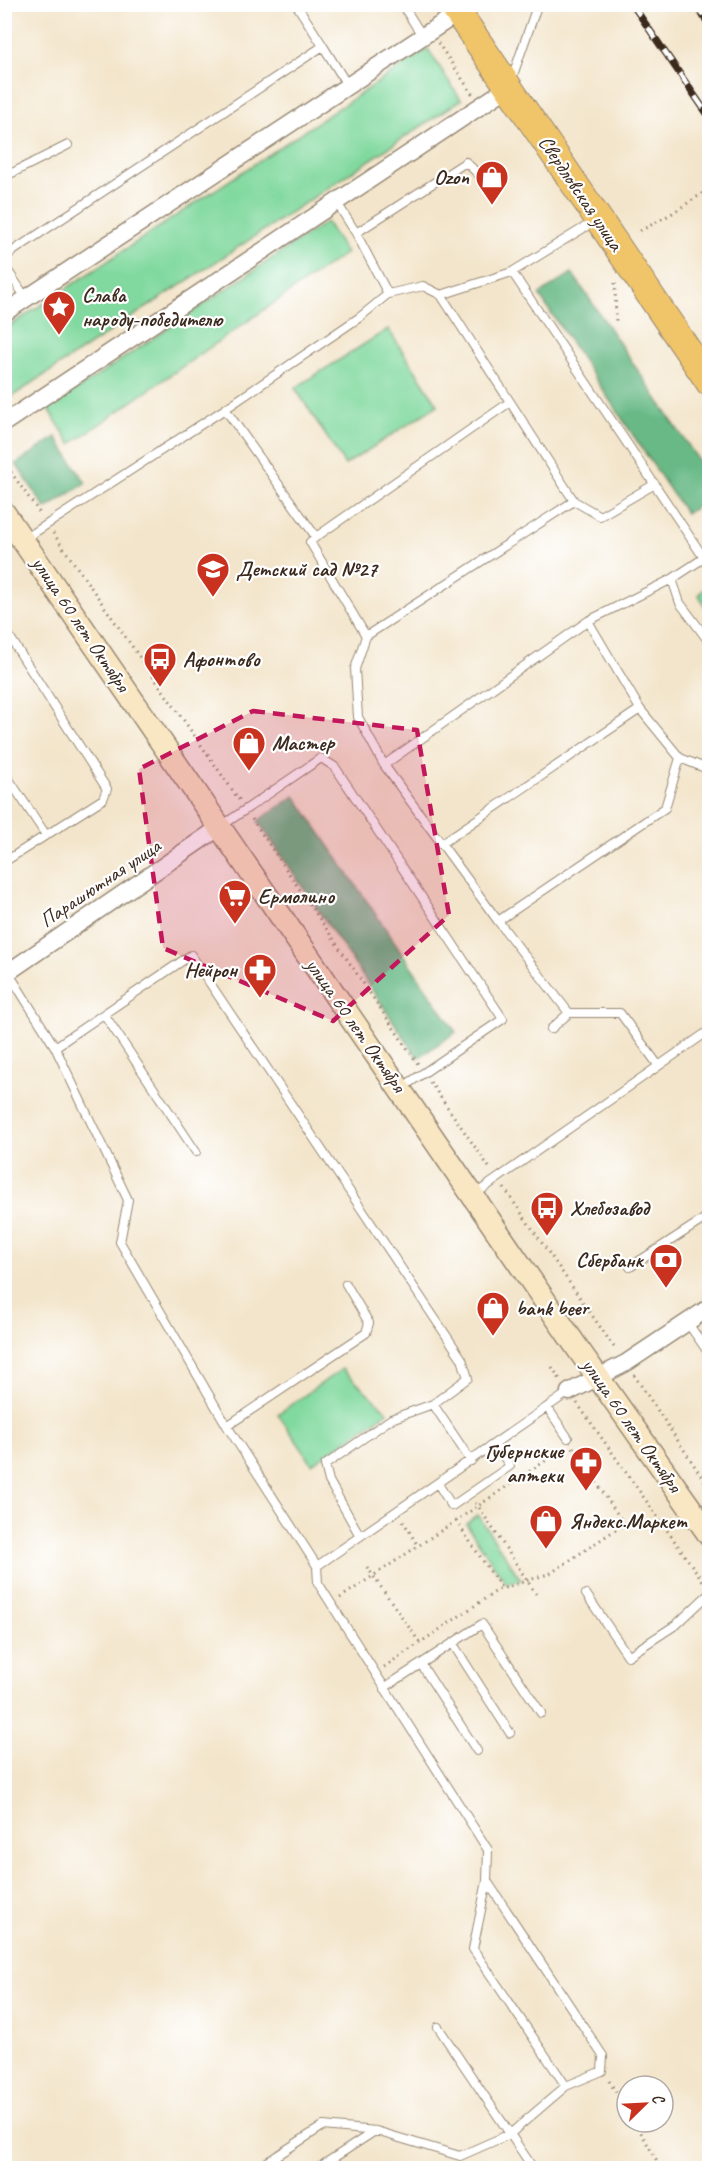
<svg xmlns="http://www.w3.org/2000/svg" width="714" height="2173" font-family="Caveat,sans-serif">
  <rect width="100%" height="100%" fill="#fff"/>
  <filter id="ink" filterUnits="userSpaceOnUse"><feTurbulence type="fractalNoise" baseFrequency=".0167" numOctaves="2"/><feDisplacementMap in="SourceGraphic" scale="12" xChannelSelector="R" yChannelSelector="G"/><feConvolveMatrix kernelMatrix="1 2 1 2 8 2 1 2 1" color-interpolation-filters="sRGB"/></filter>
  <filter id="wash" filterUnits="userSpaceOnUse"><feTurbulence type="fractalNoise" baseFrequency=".008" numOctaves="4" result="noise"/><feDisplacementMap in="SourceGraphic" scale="24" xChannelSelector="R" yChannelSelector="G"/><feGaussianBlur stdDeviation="1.35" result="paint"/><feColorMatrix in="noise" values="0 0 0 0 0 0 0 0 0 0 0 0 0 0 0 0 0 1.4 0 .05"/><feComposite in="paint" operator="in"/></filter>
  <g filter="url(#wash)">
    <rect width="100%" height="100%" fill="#f3e5cb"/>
    <path fill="#81d99f" stroke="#5e825e" stroke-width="1.5" d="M428,49L461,100L5,401V329Z
      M326,222L346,253L71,444L48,409Z
      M388,329L438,405L345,465L295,388Z
      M709,582V613L699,595Z
      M342,1369L388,1412L312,1464L278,1414Z
      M478,1515L521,1580L506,1583L466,1524Z"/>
    <path fill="#68b986" stroke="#527252" stroke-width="1.5" d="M572,273L709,476V498L686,514L539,295Z
      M56,437L86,483L46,509L16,464Z
      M295,796L456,1032L418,1058L258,821Z"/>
  </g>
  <g filter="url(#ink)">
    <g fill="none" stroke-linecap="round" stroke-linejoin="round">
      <g stroke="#978874" stroke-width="10">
        <path id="service" d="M296,4L323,46
          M402,4L423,37
          M511,81L537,6L536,4
          M4,177L68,145
          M337,203L356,233L388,294L423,286L441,295L512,272L595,221
          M356,233L466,162L490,186
          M4,257L323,46L348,86
          M4,265L26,298
          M512,272L704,558
          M441,295L574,501L600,516L655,484
          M225,409L316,537L310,542L366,636L355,669L358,717L384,765L498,921L569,1013H620L658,1065
          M316,537L510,402
          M23,540L225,409L360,317L388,294
          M710,554L672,579L680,603L710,643
          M588,621L640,709L680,758L710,770
          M4,628L107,789L103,799L4,862
          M366,636L574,501
          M384,765L588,621L672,579
          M4,772L46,835
          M220,827L321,758L335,767L503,1019L400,1089
          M441,844L640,709
          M498,921L665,808L680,758
          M8,972L55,1047L128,1200L120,1242L227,1426
          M104,1014L196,1152
          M551,1029L569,1013
          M55,1047L191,955L462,1359L468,1378L433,1404L391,1419L325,1465L329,1481L360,1536
          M474,1195L710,1030
          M630,1267L710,1215
          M687,1322L710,1355
          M433,1404L471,1461
          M547,1407L568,1438
          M438,1484L452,1506L510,1466L495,1444
          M317,1566L569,1392
          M586,1594L628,1656L677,1624L710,1593
          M453,1644L510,1733
          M421,1664L477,1751
          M384,1688L482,1624L541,1713
          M487,1881L603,2056L602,2071L566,2086
          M438,2027L533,2168
          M258,2168L323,2126L376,2131L460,2156L510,2134L566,2086L473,1949L487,1881L488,1850L318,1583L317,1566L227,1426L366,1333L369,1323L346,1284
          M318,2168L375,2131"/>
      </g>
      <g stroke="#978874" stroke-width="19">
        <path id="minor" d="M4,313L458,13
          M4,423L509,87
          M4,975L220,827
          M569,1392L626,1363L710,1307"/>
      </g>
      <g stroke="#978874" stroke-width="25">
        <path id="secondary" d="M4,513L578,1349L710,1536"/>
      </g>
      <g stroke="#978874" stroke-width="29">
        <path id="trunk" d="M452,4L710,383"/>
      </g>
      <path stroke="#978874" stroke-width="3" stroke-dasharray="1.5 4.5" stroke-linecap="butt" d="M438,43L473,95
        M640,231L671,214L703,193L710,196
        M615,283L616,324
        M707,302L710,300
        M4,462L41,515
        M53,533L240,801
        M252,819L418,1064
        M430,1082L491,1170
        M504,1188L616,1350
        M552,1367L561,1381
        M634,1375L710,1489
        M577,1403L705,1584
        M475,1503L478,1506L563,1449
        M403,1521L418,1546
        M456,1521L502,1589
        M367,1567L420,1643
        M340,1598L478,1506L536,1594
        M384,1667L498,1590L551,1573L624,1524L573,1447
        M609,2081L627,2110
        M635,2122L661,2168"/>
      <use href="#service" stroke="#fff" stroke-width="8"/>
      <use href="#minor" stroke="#fff" stroke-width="16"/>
      <use href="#secondary" stroke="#f9e7c3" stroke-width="22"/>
      <use href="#trunk" stroke="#f0c469" stroke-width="27"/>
      <g stroke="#3b2a1e" stroke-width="7">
        <path id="rail" d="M632,4L710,118
          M695,4L710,26"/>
      </g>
      <use href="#rail" stroke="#fff" stroke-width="4.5" stroke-dasharray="14" stroke-linecap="butt"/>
    </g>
  </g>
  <path fill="#c2185b" fill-opacity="0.2" stroke="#c2185b" stroke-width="4.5" stroke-dasharray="12 8" stroke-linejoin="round" d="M253,711L417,730L449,915L333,1021L163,948L139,769Z"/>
  <defs>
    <g id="shop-pin" transform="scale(1.725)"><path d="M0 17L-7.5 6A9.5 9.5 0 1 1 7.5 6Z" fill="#c8321e" stroke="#fff"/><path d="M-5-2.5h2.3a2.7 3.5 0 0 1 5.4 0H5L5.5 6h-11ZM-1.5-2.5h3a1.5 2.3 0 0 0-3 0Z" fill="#fff"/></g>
    <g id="sight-pin" transform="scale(1.725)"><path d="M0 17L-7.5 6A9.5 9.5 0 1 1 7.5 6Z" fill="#c8321e" stroke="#fff"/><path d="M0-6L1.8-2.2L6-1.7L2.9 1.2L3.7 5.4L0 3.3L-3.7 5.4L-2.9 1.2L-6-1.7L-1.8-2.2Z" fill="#fff"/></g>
    <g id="school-pin" transform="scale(1.725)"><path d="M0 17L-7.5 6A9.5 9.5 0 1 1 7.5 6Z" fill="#c8321e" stroke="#fff"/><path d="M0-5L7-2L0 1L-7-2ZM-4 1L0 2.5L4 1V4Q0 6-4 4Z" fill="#fff"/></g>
    <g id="bus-pin" transform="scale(1.725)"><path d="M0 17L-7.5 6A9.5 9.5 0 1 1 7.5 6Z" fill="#c8321e" stroke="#fff"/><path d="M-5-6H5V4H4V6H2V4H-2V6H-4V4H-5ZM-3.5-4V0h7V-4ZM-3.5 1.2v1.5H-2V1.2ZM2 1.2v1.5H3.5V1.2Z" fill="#fff"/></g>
    <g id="supermarket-pin" transform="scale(1.725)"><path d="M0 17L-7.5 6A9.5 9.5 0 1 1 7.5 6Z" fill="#c8321e" stroke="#fff"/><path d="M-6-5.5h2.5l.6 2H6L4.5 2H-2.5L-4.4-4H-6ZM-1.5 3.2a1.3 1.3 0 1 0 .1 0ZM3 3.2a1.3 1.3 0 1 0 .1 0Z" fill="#fff"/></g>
    <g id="pharmacy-pin" transform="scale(1.725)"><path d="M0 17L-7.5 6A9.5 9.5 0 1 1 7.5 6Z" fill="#c8321e" stroke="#fff"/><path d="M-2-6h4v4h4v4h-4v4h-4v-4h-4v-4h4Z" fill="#fff"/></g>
    <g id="bank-pin" transform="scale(1.725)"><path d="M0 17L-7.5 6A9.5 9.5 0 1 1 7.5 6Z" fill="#c8321e" stroke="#fff"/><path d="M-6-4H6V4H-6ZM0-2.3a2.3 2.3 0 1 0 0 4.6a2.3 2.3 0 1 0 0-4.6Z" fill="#fff"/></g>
  </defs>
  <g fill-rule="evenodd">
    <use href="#shop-pin" x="492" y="177"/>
    <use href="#sight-pin" x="59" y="307"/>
    <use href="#school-pin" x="213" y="569"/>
    <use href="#bus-pin" x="160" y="659"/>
    <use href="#shop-pin" x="249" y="743"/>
    <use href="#supermarket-pin" x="235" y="896"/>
    <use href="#pharmacy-pin" x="260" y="970"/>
    <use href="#bus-pin" x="547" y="1208"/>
    <use href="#bank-pin" x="666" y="1260"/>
    <use href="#shop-pin" x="493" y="1308"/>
    <use href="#pharmacy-pin" x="586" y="1463"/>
    <use href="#shop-pin" x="546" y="1521"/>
  </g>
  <g text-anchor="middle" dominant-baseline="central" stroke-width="4.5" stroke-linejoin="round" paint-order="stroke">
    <g font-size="21" font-weight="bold" fill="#3b2a1e" stroke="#fff" text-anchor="start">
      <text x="469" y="177" text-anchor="end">Ozon</text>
      <text x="82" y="295">Слава<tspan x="82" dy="24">народу-победителю</tspan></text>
      <text x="236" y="569">Детский сад №27</text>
      <text x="183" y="659">Афонтово</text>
      <text x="272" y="743">Мастер</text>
      <text x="258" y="896">Ермолино</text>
      <text x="237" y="970" text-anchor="end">Нейрон</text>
      <text x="570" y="1208">Хлебозавод</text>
      <text x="643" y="1260" text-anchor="end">Сбербанк</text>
      <text x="516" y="1308">bank beer</text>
      <text x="563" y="1451" text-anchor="end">Губернские<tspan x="563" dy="24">аптеки</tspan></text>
      <text x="569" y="1521">Яндекс.Маркет</text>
    </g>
    <g font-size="21" fill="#3b2a1e" stroke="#fff">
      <text transform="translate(581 193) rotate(56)">Свердловская улица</text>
      <text transform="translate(81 624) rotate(56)">улица 60 лет Октября</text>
      <text transform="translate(100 883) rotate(-34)">Парашютная улица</text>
      <text transform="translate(356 1025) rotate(55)">улица 60 лет Октября</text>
      <text transform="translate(632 1425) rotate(55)">улица 60 лет Октября</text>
    </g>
  </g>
  <rect width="714" height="2173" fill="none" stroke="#fff" stroke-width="24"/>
  <g transform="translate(645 2104) rotate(66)"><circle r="28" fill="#ffffff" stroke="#b1aaa5" stroke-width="1.5"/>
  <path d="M0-4.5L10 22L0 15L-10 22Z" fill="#c8321e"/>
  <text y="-9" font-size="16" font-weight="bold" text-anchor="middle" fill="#3b2a1e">С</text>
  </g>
</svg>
